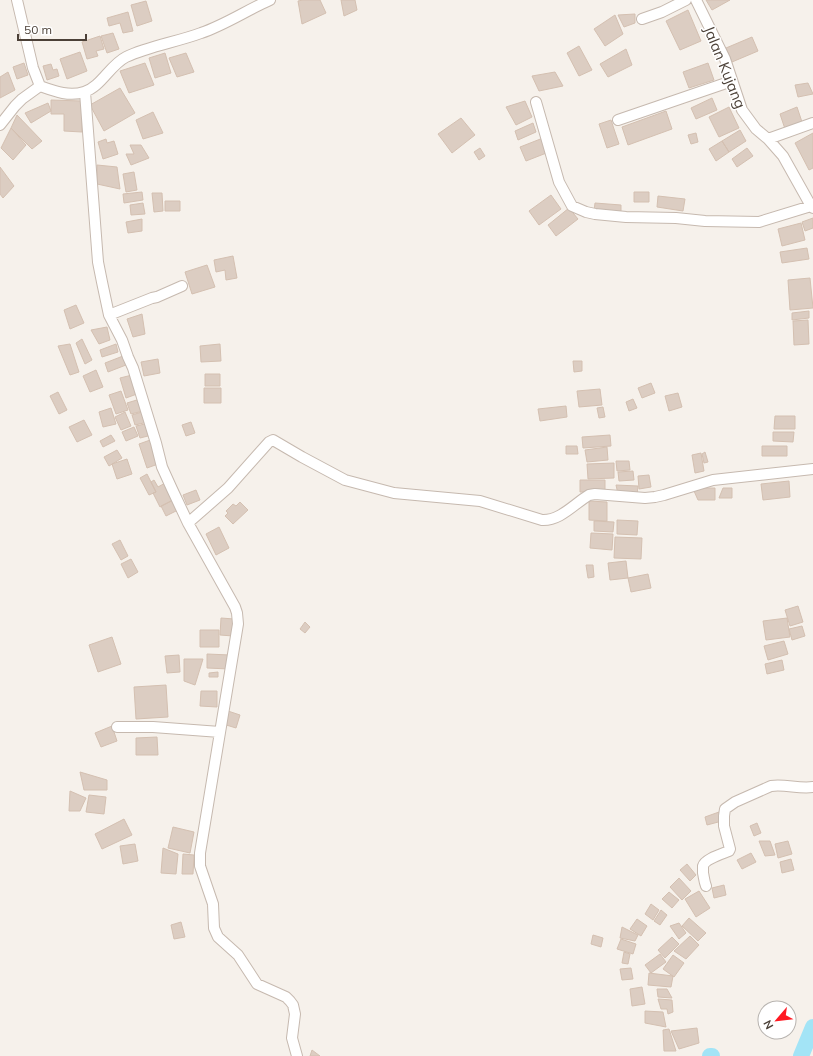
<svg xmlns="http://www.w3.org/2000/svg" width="813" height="1056" font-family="Mulish,sans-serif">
  <rect width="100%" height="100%" fill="#f6f1eb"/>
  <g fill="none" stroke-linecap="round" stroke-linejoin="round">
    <path stroke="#a3e4f6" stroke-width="16" d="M710,1056H712
      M801,1056L813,1027"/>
  </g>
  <path fill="#dccdc2" stroke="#d4c0b1" d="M303,0H320L326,13L302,24L298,1Z
    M341,0H355L357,10L344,16Z
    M706,0H730L712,10Z
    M146,1L152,21L137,26L131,5Z
    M688,10L701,41L680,50L666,21Z
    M128,12L133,31L123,33L120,23L109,26L107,18Z
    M635,14V23L624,27L618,15Z
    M615,15L623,34L605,46L594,29Z
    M113,33L119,49L107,53L101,36Z
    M100,36L104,49L96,51L98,56L87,59L82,42Z
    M752,37L758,51L732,62L726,48Z
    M579,46L592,70L579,76L567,53Z
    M626,49L632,65L608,77L600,64Z
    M80,52L87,71L67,79L60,59Z
    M165,53L171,73L155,78L149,58Z
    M186,53L194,72L177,77L169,58Z
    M24,63L28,75L17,79L13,67Z
    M145,63L154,85L129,93L120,71Z
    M708,63L714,80L689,88L683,72Z
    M51,64L53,70L57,69L59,76L47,80L43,66Z
    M8,72L15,90L0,98V77Z
    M555,72L563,86L539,91L532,76Z
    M808,83L813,94L798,97L795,85Z
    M120,88L135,113L104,131L90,105Z
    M712,98L717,110L696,119L691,108Z
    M51,100L82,101V132L64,131V114H51Z
    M525,101L532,117L516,125L506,107Z
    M48,103L51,111L31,123L25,113Z
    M729,107L739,128L719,137L709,117Z
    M797,107L802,122L785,129L780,114Z
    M666,111L672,129L628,145L622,127Z
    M153,112L163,133L143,139L136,120Z
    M17,115L42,141L32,149L11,128Z
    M461,118L475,135L452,153L438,134Z
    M611,120L619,144L607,148L599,124Z
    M533,123L536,132L518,140L515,131Z
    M11,128L26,145L13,160L1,148Z
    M740,130L746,141L729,152L722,141Z
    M696,133L698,142L691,144L688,135Z
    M813,133V168L809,170L795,143Z
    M543,138L549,152L526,161L520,147Z
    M106,139L107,143L114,141L118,154L103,159L98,142Z
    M722,141L729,152L716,161L709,149Z
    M130,145H141L149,158L131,165L126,154H134Z
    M480,148L485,156L479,160L474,152Z
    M747,148L753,156L737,167L732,159Z
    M97,165L117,167L120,189L97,184Z
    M0,167L14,186L3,198L0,194Z
    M134,172L137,190L126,192L123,174Z
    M142,192L143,200L124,203L123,194Z
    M634,192H649V202H634Z
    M152,193H162L163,211L154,212Z
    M551,195L561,209L539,225L529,211Z
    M658,196L685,199L683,211L657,207Z
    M165,201H180V211H165Z
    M143,203L145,214L131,215L130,205Z
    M595,203L621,205V213L594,211Z
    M569,208L578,219L556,236L548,225Z
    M813,218V228L805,231L802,222Z
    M142,219V231L128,233L126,222Z
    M801,223L805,240L782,246L778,229Z
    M807,248L809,259L782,263L780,252Z
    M233,256L237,278L226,280L225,270L216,272L214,260Z
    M207,265L215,287L192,294L185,272Z
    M810,278L813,308L790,310L788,280Z
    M76,305L84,323L70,329L64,310Z
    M809,311V318L792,320V313Z
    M142,314L145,334L133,337L127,319Z
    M808,320L809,344L794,345L793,321Z
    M107,327L110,340L99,344L91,330Z
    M82,339L92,360L85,364L76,343Z
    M70,344L79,372L70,375L58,346Z
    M116,344L118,352L102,357L100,350Z
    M220,344L221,361L201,362L200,346Z
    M123,356L126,365L108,372L105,363Z
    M158,359L160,373L144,376L141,362Z
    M573,361H582V371L574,372Z
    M96,370L103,387L90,392L83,376Z
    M205,374H220V386H205Z
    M132,375L137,394L126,398L120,378Z
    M651,383L655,393L642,398L638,388Z
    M204,388H221V403H204Z
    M600,389L602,405L579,407L577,391Z
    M121,391L128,410L116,414L109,395Z
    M58,392L67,410L59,414L50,396Z
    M678,393L682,407L669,411L665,396Z
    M140,399L143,411L131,414L127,403Z
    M633,399L637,408L629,411L626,402Z
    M566,406L567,417L540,421L538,409Z
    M603,407L605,417L599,418L597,408Z
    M111,408L116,424L103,427L99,412Z
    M145,411L148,422L135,425L132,415Z
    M125,412L131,426L121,430L115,417Z
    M775,416H795V429H774Z
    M84,420L92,435L77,442L69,427Z
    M191,422L195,433L186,436L182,425Z
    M149,423L152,435L140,438L136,426Z
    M134,427L138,436L126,441L122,432Z
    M773,432H794L793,442L773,441Z
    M111,435L115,441L103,447L100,441Z
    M610,435L611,446L583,448L582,437Z
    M153,439L161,463L147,468L139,444Z
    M566,446H577L578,454H566Z
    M762,446H787V456H762Z
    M607,447L608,460L587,462L585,450Z
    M117,450L122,458L109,466L104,457Z
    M705,452L708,462L704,463L702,454Z
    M701,453L704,471L695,473L692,455Z
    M127,459L132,474L117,479L112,464Z
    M616,461H629L630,470L617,471Z
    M614,463V478L588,479L587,464Z
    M633,471L634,480L619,481L618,472Z
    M147,474L156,492L149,495L140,478Z
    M649,475L651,487L639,489L638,476Z
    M154,480L158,487L167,482L175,499L160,507L153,493L156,492L151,482Z
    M580,480H605V492H580Z
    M789,481L790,497L763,500L761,484Z
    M616,485L638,486L637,495L618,494Z
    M702,488H715V500H698L694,491Z
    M723,488H732V498H719Z
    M196,490L200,500L187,505L183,495Z
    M173,500L178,510L166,516L161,506Z
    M589,501L607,502V521L589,520Z
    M240,502L248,510L233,524L225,516L228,513L226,511L233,504L236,506Z
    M617,520L638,521L637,535L617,534Z
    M594,521L614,522L613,532L594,531Z
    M219,527L229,548L216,555L206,534Z
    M591,533L613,534L612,550L590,548Z
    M615,537L642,538L641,559L614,558Z
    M120,540L128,556L121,560L112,544Z
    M131,559L138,572L128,578L121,564Z
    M626,561L628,578L610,580L608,563Z
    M586,565H593L594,577L588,578Z
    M648,574L651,588L631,592L628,578Z
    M798,606L803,622L790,626L785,610Z
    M221,618L234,619L233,636L220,635Z
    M787,618L790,637L766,640L763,621Z
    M305,622L310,627L305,633L300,629Z
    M802,626L805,636L792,640L789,629Z
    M200,630H219V647H200Z
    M112,637L121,664L98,672L89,645Z
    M784,641L788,654L768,660L764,646Z
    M207,654L230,655L229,669L207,668Z
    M179,655L180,672L167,673L165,656Z
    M184,659H203L195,685L184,681Z
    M782,660L784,670L767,674L765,664Z
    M218,672V677H209V673Z
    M166,685L168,717L136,719L134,687Z
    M201,691H217V707L200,706Z
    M228,711L240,715L236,728L223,724Z
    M112,726L117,741L101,747L95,733Z
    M157,737L158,755H136V738Z
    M80,772L107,780V790H84Z
    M70,791L86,798L80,811H69Z
    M89,795L106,797L104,814L86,812Z
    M719,812L722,821L707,825L705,817Z
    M124,819L132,835L102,849L95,834Z
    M757,823L761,833L754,836L750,826Z
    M173,827L194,832L190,853L168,848Z
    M759,841H770L775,855L765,856Z
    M788,841L792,854L778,858L775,844Z
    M135,844L138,861L123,864L120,846Z
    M163,848L178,854L176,874L161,873Z
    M751,853L756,862L742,869L737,860Z
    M183,854L194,855L193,874H182Z
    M791,859L794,870L782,873L780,862Z
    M687,864L696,875L690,881L680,870Z
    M679,878L691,891L682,900L670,887Z
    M724,885L726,895L714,898L712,888Z
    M699,891L710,908L696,917L685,899Z
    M669,892L679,900L672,908L662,899Z
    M651,904L659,910L653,920L645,914Z
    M661,910L667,915L660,925L654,921Z
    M689,918L706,933L698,941L682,926Z
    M637,919L647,926L641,936L630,929Z
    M181,922L185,937L174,939L171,925Z
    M679,923L686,933L679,939L670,926Z
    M622,927L638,935L635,941L620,938Z
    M593,935L603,938L601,947L591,944Z
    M690,936L699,945L686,959L674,951Z
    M672,937L679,944L665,958L658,950Z
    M621,939L636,944L633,954L617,949Z
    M624,952L630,954L628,964L622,963Z
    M660,954L666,962L651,973L645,965Z
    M673,955L684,963L674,977L663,969Z
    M631,968L633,979L622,980L620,969Z
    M649,973L673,976L671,987L648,985Z
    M642,987L645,1004L632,1006L630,989Z
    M657,989H667L672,998L658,997Z
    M658,999L672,1000L673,1012L668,1014L667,1009H661Z
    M645,1011L663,1012L666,1027L645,1023Z
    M697,1028L699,1043L679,1049L671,1031Z
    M669,1029L676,1051H664L663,1030Z
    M312,1050L320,1056H310Z"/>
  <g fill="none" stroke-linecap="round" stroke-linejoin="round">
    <g stroke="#c6b9af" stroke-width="12">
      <path id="minor" d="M17,0L33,68L40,86
        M696,0L725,59L742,110L756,129L768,139L783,156L811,206L813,208
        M642,19L662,12L686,0
        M85,92L98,262L102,282L109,315L122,340L128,357L133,368L156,443L162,467L172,489L188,523L235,607L237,613L238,624L200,853V866L213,904L214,928L218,937L238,955L257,984L286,997L290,1001L293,1005L295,1014L292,1038L297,1056
        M536,102L559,182L572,206L586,212L595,214L626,217L676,218L705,221L759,222L811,206
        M618,120L732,81
        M0,125L15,106L22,99L40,86C54,91 69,97 84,92C101,87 110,65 126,57C149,46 177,42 201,33C225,25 247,10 270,0
        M768,139L813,123
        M109,315L152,298L157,297L182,286
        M188,523L228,488L269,442L273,440L302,457L345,480L394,493L480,501L542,520C560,521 574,504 589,495L595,494L645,498L655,497L664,495L713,480L813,469
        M117,727H153L220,732
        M706,886C704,881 704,877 703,873C703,872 703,867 703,866C705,859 722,854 729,851L730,849L724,826V816L725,809L735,802L771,786C785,784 799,789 813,787"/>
    </g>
    <use href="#minor" stroke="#fff" stroke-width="10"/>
  </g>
  <g text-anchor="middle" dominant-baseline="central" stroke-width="3" stroke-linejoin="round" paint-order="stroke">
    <g font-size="15" fill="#4b4037" stroke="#fff">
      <text transform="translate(725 67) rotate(68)">Jalan Kujang</text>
    </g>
  </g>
  <g transform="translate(777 1020) rotate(242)"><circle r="19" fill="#ffffff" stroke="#b7b3af"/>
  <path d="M0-3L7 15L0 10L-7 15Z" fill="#ff1922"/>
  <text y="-6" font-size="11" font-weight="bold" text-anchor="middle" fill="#4b4037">N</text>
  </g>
  <path d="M18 34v6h68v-6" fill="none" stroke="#4b4037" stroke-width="2"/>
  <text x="24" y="34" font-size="12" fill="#4b4037" stroke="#ffffff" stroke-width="3" paint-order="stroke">50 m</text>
</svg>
